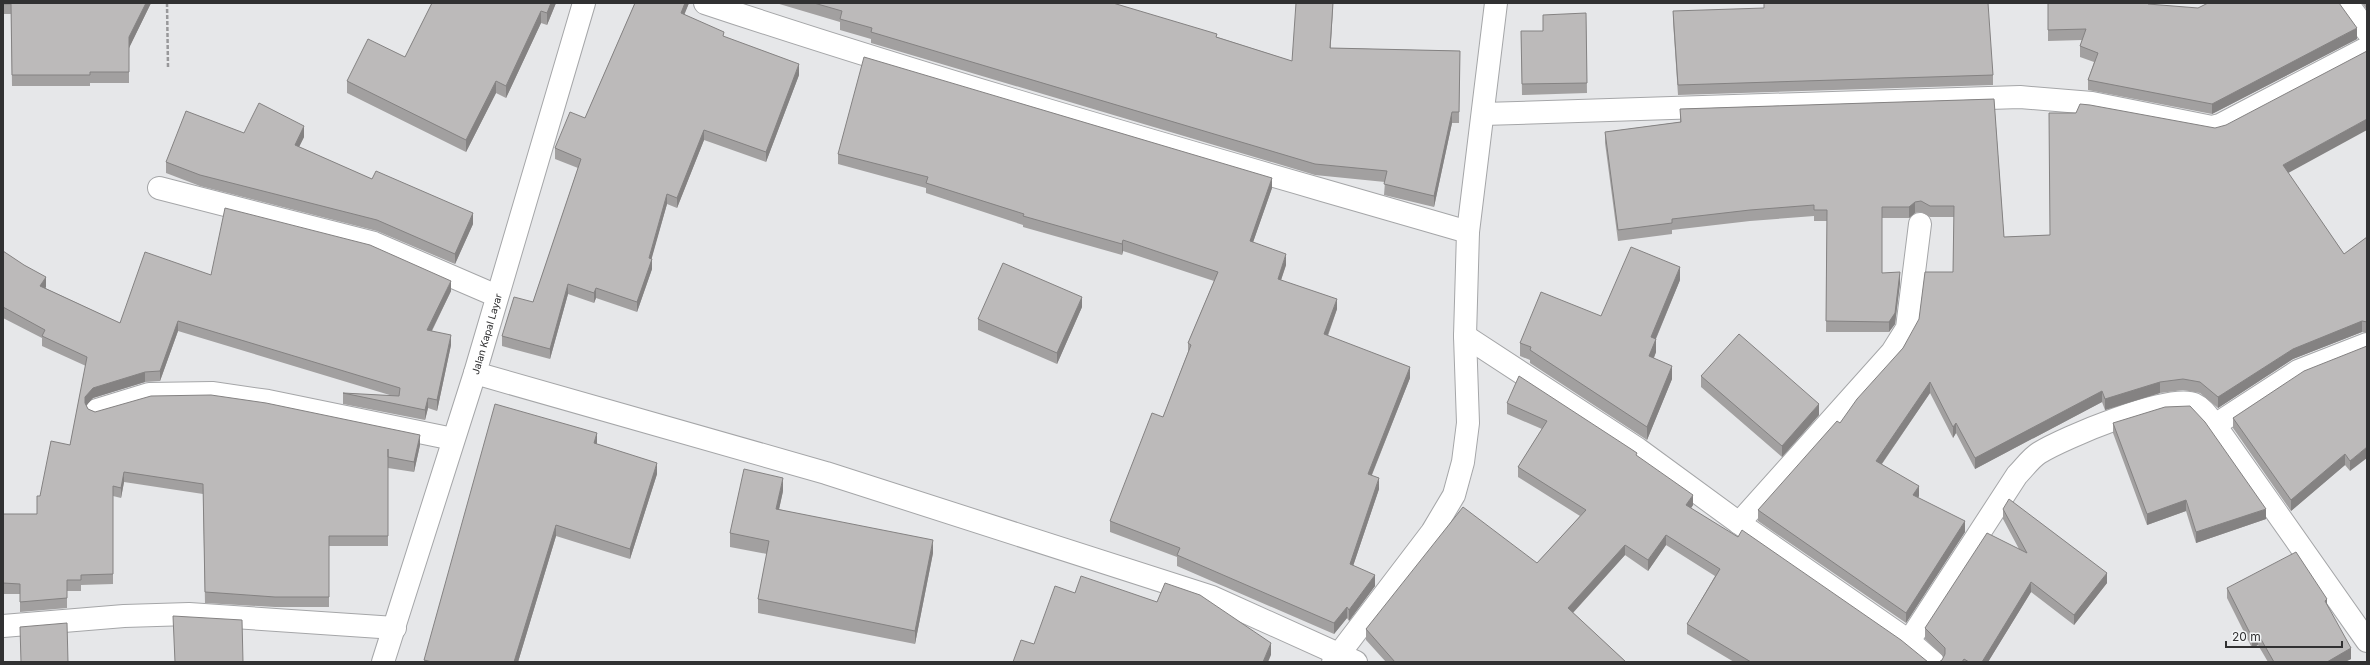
<svg xmlns="http://www.w3.org/2000/svg" width="2370" height="665" font-family="Inter,sans-serif">
  <rect width="100%" height="100%" fill="#e6e7e9"/>
  <g fill="none" stroke-linecap="round" stroke-linejoin="round">
    <g stroke="#a5a6a8" stroke-width="24">
      <g id="minor">
        <path d="M705,3C957,87 1213,158 1468,232"/>
        <path d="M2347,3L2367,31"/>
        <path d="M1483,114L2020,97L2092,103L2212,127L2220,125L2367,48"/>
        <path d="M159,188L374,243L497,296"/>
        <path d="M1465,336L1638,449L1739,523L1909,641L1933,662"/>
        <path d="M475,373L826,473L1212,597L1356,662"/>
        <path d="M97,410L149,394L212,393L268,401L453,439"/>
        <path d="M2215,425L2298,371L2367,344"/>
        <path d="M1739,523L1892,352L1907,328L1920,224"/>
        <path d="M3,626L124,616L189,614L395,628"/>
        <path d="M1909,641L2017,475C2024,468 2031,458 2039,453C2063,438 2170,393 2194,404C2203,408 2209,418 2215,425L2367,641"/>
        <path id="s1" d="M383,662L475,373L584,3"/>
        <path d="M1333,662L1432,532L1454,495L1463,462L1468,423L1465,336L1468,232L1496,3"/>
      </g>
    </g>
    <path stroke="#98989a" stroke-width="2.5" stroke-dasharray="4 2" stroke-linecap="butt" d="M167,3L168,67"/>
    <use href="#minor" stroke="#fff" stroke-width="22"/>
  </g>
  <path fill="#a2a0a0" d="M4,3H151L129,48V83H90V86H12L11,14H4Z
    M432,3H556L547,25L541,23L506,98L496,93L466,152L347,93V81L405,57Z
    M635,3H689L684,14L724,37L799,75L766,162L704,140L677,208L667,204L651,259L652,269L637,312L596,298L594,303L568,294L550,359L502,346V336L533,302L578,168L555,159V148L585,118Z
    M776,3H1113L1217,37L1292,61L1333,3L1330,48L1460,51L1459,123H1452L1434,207L1384,195L1385,182L1315,175L871,43V39L840,30V22Z
    M2048,3L2152,4L2357,39L2212,114L2088,90V80L2094,62L2080,57V46L2082,40L2048,41Z
    M2362,3H2367V10Z
    M1673,11L1993,75V85L1678,95L1673,21Z
    M1586,13L1587,93L1522,95L1521,31H1543Z
    M1994,99L2004,237L2050,235L2288,173L2344,254L2367,237V333L2362,332L2293,359L2218,408L2200,393L2183,390L2160,393L2105,410L2102,402L1975,469L1956,433L1953,438L1930,393L1882,464L1919,496L1918,498L1965,532L1906,623L1758,521V510L1840,423L1903,348L1953,272L1954,217H1930L1921,212L1915,213L1909,218H1882V273L1900,283L1895,324L1889,332H1826L1827,221H1814V216L1750,221L1672,230V234L1618,241L1605,143V132L1680,122V109Z
    M244,133L304,137L299,147L473,224L455,264L377,231L200,186L166,173V162Z
    M838,154L1272,188L1253,242L1286,265L1281,280L1337,309L1328,336L1410,378L1372,475L1379,489L1353,566L1375,586L1349,621L1347,618L1334,634L1177,566V557L1110,532V521L1163,417L1188,352V343L1214,281L1123,251L1122,255L1023,227V225L926,193V188L838,164Z
    M3,251L46,287L45,288L120,323L211,275L451,291L432,331L451,345L437,411L428,408L425,420L343,404V393L393,396L178,331L160,381L145,382L93,398L86,405L88,409L95,412L420,445L414,472L388,468V459V546H329V607H275L205,603L203,494L124,482L121,498L113,496V584L81,585V591H67V608L20,612V594H3V514H37L40,496L70,445L86,366L42,346V338L3,318Z
    M1680,280L1656,339V352L1654,358L1672,379L1647,440L1530,363V360L1520,356V343L1601,316Z
    M1082,307L1057,364L978,330V319Z
    M2367,346L2350,471L2345,465L2291,511L2233,428V418Z
    M1701,376L1819,415L1782,457L1701,387Z
    M1507,403L1637,456L1693,505L1691,508L1928,662H1734L1687,634V624L1715,576L1666,545L1648,571L1625,555L1573,613L1626,662H1386L1366,640V629L1537,563L1580,516L1518,477V467L1542,429L1507,414Z
    M2113,423L2266,519L2196,543L2186,511L2147,525L2113,433Z
    M596,444L657,474L630,559L556,536L518,662H424V660Z
    M783,491L779,509L933,553L915,644L758,613V599L767,554L730,547V533Z
    M2003,509L2107,583L2074,625L2031,592L1988,662H1939L1942,660L1944,657L1925,639V628L2019,549L2003,519Z
    M2227,588L2327,605L2351,659L2345,662H2268L2258,645L2252,648L2227,598Z"/>
  <path fill="#848282" d="M146,3H151L129,48V37Z
    M551,3H556L547,25V13Z
    M685,3H689L681,23V13Z
    M1333,3V7L1330,59V48Z
    M541,11V23L506,98V86Z
    M2357,28V39L2212,114V104Z
    M799,64V75L766,162V152Z
    M496,81V93L466,152V140Z
    M1452,112V123L1434,207V196Z
    M2367,119V130L2283,176V165Z
    M304,126V137L295,155V145Z
    M704,130V140L677,208V198Z
    M1272,178V188L1250,251V241Z
    M667,194V204L651,261L652,259V269L637,312V302Z
    M1915,202V213L1909,218V207Z
    M473,213V224L455,264V254Z
    M1123,240V251L1122,255V244Z
    M1286,254V265L1278,289V279Z
    M1680,267V280L1651,350V337Z
    M1900,272V283L1895,324L1889,332V322Z
    M46,277V287L40,297V286Z
    M451,281V291L427,340V330Z
    M568,284V294L550,359V349Z
    M596,288V298L594,303V293Z
    M1082,297V307L1057,364V353Z
    M1337,299V309L1324,345V334Z
    M178,321V331L160,381V371Z
    M2362,321V332L2293,359L2218,408V397L2293,349Z
    M451,335V345L437,411V400Z
    M1656,339V352L1649,369V356Z
    M1672,366V379L1647,440V427Z
    M1410,367V378L1368,484V474Z
    M145,372V382L93,398L85,407V397L93,388Z
    M1930,382V393L1876,472V461Z
    M2160,382V393L2105,410V399Z
    M2102,391V402L1975,469V458Z
    M428,398V408L425,420V410Z
    M1819,404V415L1782,457V446Z
    M1956,423V433L1953,438V427Z
    M597,433V443L594,454V443Z
    M420,435V445L414,472V462Z
    M2367,447V458L2350,471V461Z
    M2345,454V465L2291,511V500Z
    M657,463V474L630,559V549Z
    M124,472V482L121,498V488Z
    M783,478V491L776,523V509Z
    M1379,478V489L1350,575V564Z
    M1919,486V496L1913,506V495Z
    M1693,495V505L1686,516V505Z
    M2186,500V511L2147,525V514Z
    M2266,509V519L2196,543V532Z
    M1965,521V532L1906,623V613Z
    M556,525V536L518,662H514Z
    M1666,535V545L1648,571V560Z
    M933,540V553L915,644V631Z
    M1625,545V555L1568,618V608Z
    M2107,573V583L2074,625V615Z
    M1375,575V586L1349,621V610Z
    M2031,582V592L1988,662H1982Z
    M2327,599V610L2325,601Z
    M1347,607V618L1334,634V623Z
    M2258,634V645L2252,648V637Z
    M1271,643V655L1268,662H1263Z
    M2351,648V659L2345,662H2327Z"/>
  <path fill="#bcbaba" stroke="#848282" d="M4,3H146L129,37V72H90V75H12L11,4H4Z
    M432,3H551L547,13L541,11L506,86L496,81L466,140L347,81L368,39L405,57Z
    M635,3H685L681,13L724,32L723,36L799,64L766,152L704,130L677,198L667,194L649,258L652,259L637,302L596,288L594,293L568,284L550,349L502,336L514,297L533,302L581,159L555,148L570,112L585,118Z
    M814,3H1113L1217,34L1216,37L1292,61L1296,3H1333L1330,48L1460,51L1459,112H1452L1434,196L1384,184L1387,171L1315,164L871,32L872,28L840,19L842,11Z
    M1764,3H1988L1993,75L1678,85L1673,11L1764,8Z
    M2048,3H2149L2148,4L2198,8L2208,3H2339L2357,28L2212,104L2088,80L2098,53L2080,46L2086,29L2048,30Z
    M1586,13L1587,83L1522,84L1521,31H1543V15Z
    M2367,51V119L2283,165L2344,254L2367,237V322L2362,321L2293,349L2218,397L2200,382L2183,379L2160,382L2105,399L2102,391L1975,458L1956,423L1953,427L1930,382L1876,461L1919,486L1913,495L1965,521L1906,613L1758,510L1837,421L1840,423L1857,399L1903,348L1919,319L1925,272H1953L1954,206H1930L1921,201L1915,202L1909,207H1882V273L1900,272L1895,313L1889,322L1826,321L1827,210H1814V205L1750,210L1672,219V223L1618,230L1605,132L1681,122L1680,109L1994,99L2004,237L2050,235L2049,113H2076L2080,104L2090,105L2215,128L2226,125Z
    M864,57L1272,178L1250,241L1286,254L1278,279L1337,299L1324,334L1410,367L1368,474L1379,478L1350,564L1375,575L1349,610L1347,607L1334,623L1177,555L1180,548L1110,521L1152,413L1163,417L1191,345L1188,343L1218,272L1123,240L1122,244L1023,216L1024,214L926,183L928,177L838,154Z
    M259,103L304,126L295,145L372,179L376,171L473,213L455,254L377,220L200,175L166,162L186,111L244,133Z
    M225,208L370,245L451,281L427,330L451,335L437,400L428,398L425,410L343,393L399,396L400,388L178,321L160,371L145,372L93,388L85,397V403L88,409L95,412L151,396L211,395L266,403L420,435L414,462L388,457V449V536H329V597H275L205,592L203,484L124,472L121,488L113,486V574L81,575V580H67V598L20,602V584L3,583V514H37V496H40L51,441L70,445L87,357L42,336L45,330L3,307V251L24,265L46,277L40,286L120,323L145,252L211,275Z
    M1631,247L1680,267L1651,337L1656,339L1649,356L1672,366L1647,427L1530,350L1531,347L1520,343L1541,292L1601,316Z
    M1003,263L1082,297L1057,353L978,319Z
    M1739,334L1819,404L1782,446L1701,376Z
    M2367,346V447L2350,461L2345,454L2291,500L2233,418L2304,371Z
    M1519,376L1631,449L1637,453L1636,455L1693,495L1686,505L1738,537L1742,530L1901,640L1928,662H1751L1687,624L1720,569L1666,535L1648,560L1625,545L1568,608L1626,662H1395L1366,629L1463,507L1537,563L1586,510L1518,467L1547,421L1507,403Z
    M495,404L597,433L594,443L657,463L630,549L556,525L514,662H432L424,660Z
    M2190,406L2205,422L2266,509L2196,532L2186,500L2147,514L2113,423L2165,407Z
    M744,469L783,478L776,509L933,540L915,631L758,599L769,541L730,533Z
    M2009,499L2107,573L2074,615L2031,582L1982,662H1969L1964,659L1962,662H1939L1942,660L1945,654V648L1925,628L1987,533L2027,553L2003,509Z
    M2296,552L2327,599L2325,601L2351,648L2327,662H2274L2258,634L2252,637L2227,588Z
    M1081,576L1157,602L1165,583L1200,595L1271,643L1263,662H1013L1021,640L1034,644L1055,586L1075,593Z
    M173,616L242,620L243,662H175Z
    M67,623L68,662H21L20,627Z"/>
  <g text-anchor="middle" dominant-baseline="central" stroke-width="4" stroke-linejoin="round" paint-order="stroke">
    <g font-size="10" fill="#313132" stroke="#f3f5f6">
      <text stroke="none"><textPath href="#s1" startOffset="344">Jalan Kapal Layar</textPath></text>
    </g>
  </g>
  <rect width="2370" height="665" fill="none" stroke="#313132" stroke-width="8"/>
  <path d="M2226 641v6h116v-6" fill="none" stroke="#313132" stroke-width="2"/>
  <text x="2232" y="641" font-size="12" fill="#313132" stroke="#f3f5f6" stroke-width="3" paint-order="stroke">20 m</text>
</svg>
